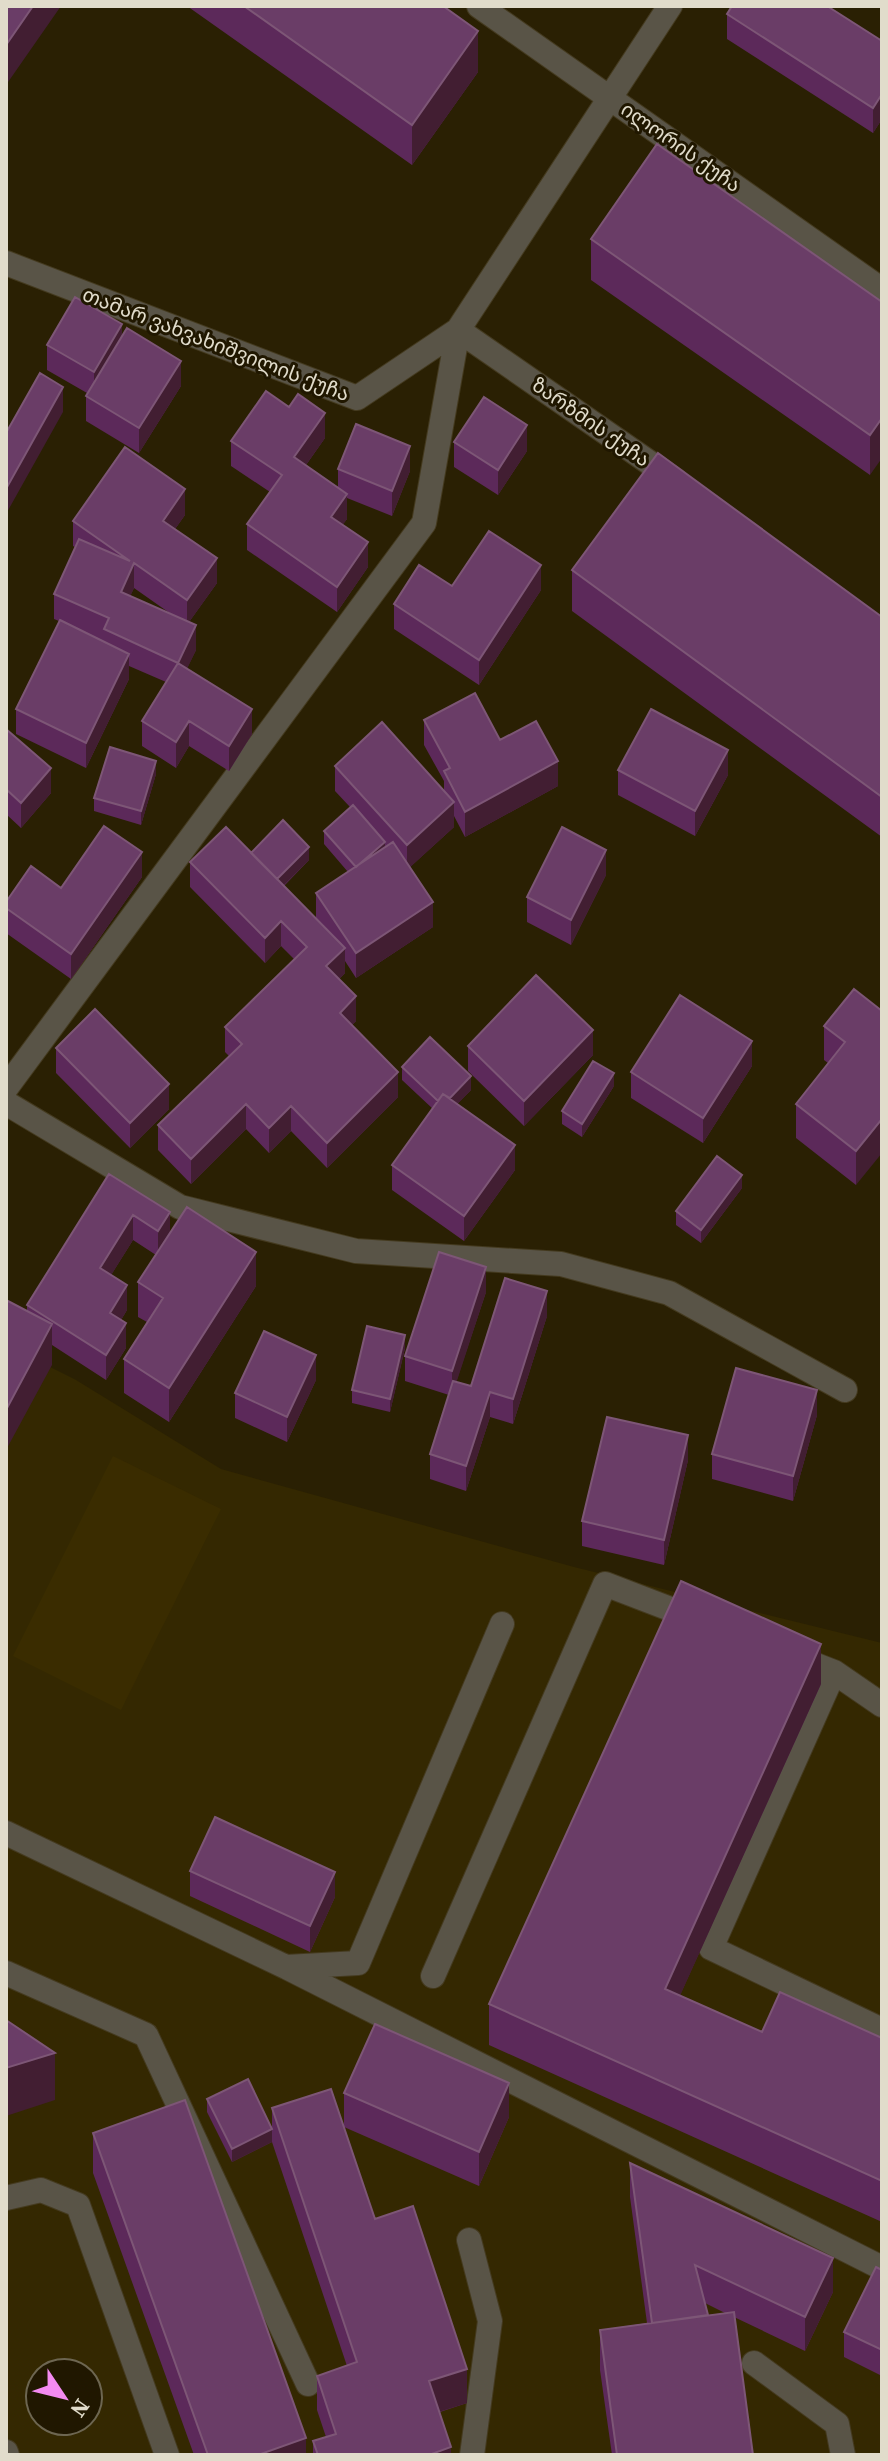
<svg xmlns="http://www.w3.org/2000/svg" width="888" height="2461" font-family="'Source Serif 4','Noto Sans Georgian',serif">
  <rect width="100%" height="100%" fill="#2a2003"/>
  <path fill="#342801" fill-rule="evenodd" d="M6,1345L76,1380L221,1469L574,1567L882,1643V2455H6ZM40,2373H88V2421H40Z"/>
  <path fill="#3a2c00" d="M113,1456L221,1509L121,1710L13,1656Z"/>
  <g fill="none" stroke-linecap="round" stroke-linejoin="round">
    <g stroke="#443a1f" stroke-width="26">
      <path id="minor" d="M479,6L882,290
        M6,263L357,398L458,330
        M458,330L676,481
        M6,1088L424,523L458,330L670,6
        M6,1103L180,1207L356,1251L561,1264L669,1293L845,1390
        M793,1656L834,1672L882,1705
        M834,1672L711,1948L882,2030
        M6,1833L286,1967L358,1963L502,1624
        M288,1968L882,2268
        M6,1973L146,2035L308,2384
        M433,1976L605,1584L699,1620
        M6,2198L41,2190L78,2205L167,2455
        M469,2240L490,2321L472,2455
        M754,2363L837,2424L843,2455
        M6,2452L7,2455"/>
    </g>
    <use href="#minor" stroke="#595447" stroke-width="24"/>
  </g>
  <path fill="#5c295a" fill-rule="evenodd" d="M187,6H443L478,72L412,165Z
    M727,14L882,41V119L873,133L727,39Z
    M591,239L882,302L870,475L591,280Z
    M122,335L181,386L139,453L86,421V396L87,393L47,370V345Z
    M325,438L306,465L338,487V469L410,471L392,516L347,498V519L342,525L368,567L337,612L247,550V524L270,492L231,466V441Z
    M454,442L527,451L498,495L454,467Z
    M185,515L175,529L217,583L189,622L196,650L187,668L252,734L229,771L189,746L176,768L142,746V721L166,682L129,666V679L86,768L16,734V709L59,621L54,619V594L75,547L73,546V521ZM134,588L171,614L130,596Z
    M572,570L882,617V837L572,611Z
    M452,586L541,590L479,685L394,629V604Z
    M424,720L500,740L558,786L465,837L454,816V827L410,867L433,927L356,978L345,961V973L339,979L356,1021L352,1025L398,1097L327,1168L291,1131L269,1153L246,1129L191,1184L158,1150V1125L229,1056L225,1052V1027L294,959L281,946L265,963L190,887V862L251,853L309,860L284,886L316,918V893L348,872L324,844V831L350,807L335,791V766L444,790V781L424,745Z
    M6,729L51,793L21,828L6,814Z
    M618,770L728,775L695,836L618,795Z
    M156,774L141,825L94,811V798Z
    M606,875L571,945L527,922V897Z
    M142,877L71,979L6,933V902L61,888Z
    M882,1011L856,1185L796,1138V1104L828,1063L824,1060V1026Z
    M468,1046L593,1055L524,1126L468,1071Z
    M56,1048L169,1109L130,1148L56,1073Z
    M752,1066L703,1143L631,1098V1072Z
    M402,1067L471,1090L457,1104L515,1170L464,1241L392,1190V1165L433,1109L402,1080Z
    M614,1086L582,1137L562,1124V1111Z
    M109,1174L170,1234L256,1286L169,1422L124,1393V1359L147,1322L138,1317V1282L156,1255L133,1240L111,1275L127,1310L121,1320L126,1348L106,1380L52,1345V1365L27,1311V1305Z
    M742,1188L701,1243L676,1225V1211Z
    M486,1292L456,1382L471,1386L547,1316L513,1424L490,1417L466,1491L430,1479V1454L449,1395L405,1381V1356Z
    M405,1348L390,1412L352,1403V1390Z
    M316,1380L287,1442L235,1418V1393Z
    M817,1415L793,1501L712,1479V1454Z
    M688,1460L664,1565L582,1546V1521Z
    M821,1684L680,1995L762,2032L882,2038V2222L489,2045V2004Z
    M190,1871L335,1897L310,1952L190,1896Z
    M344,2093L509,2117L479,2186L344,2127Z
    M207,2099L272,2129V2108L375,2219L467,2403L440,2412L451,2455H313V2441L326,2437L317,2410V2376L347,2366L272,2142L232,2162L207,2112Z
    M93,2133L306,2455H194L93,2173Z
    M630,2163L833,2292L805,2351L734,2317L753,2455H612L600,2370V2330L647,2323L630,2197ZM705,2303L725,2313L708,2315Z
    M882,2270V2376L844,2357V2332Z"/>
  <path fill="#421e32" d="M33,6H61L6,85V45Z
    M478,31V72L412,165V125Z
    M882,94V119L873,133V108Z
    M122,324V350L94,397V372Z
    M181,361V386L139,453V428Z
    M63,387V412L6,514V489Z
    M325,413V438L294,482V457Z
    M882,418V458L870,475V435Z
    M527,425V451L498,495V470Z
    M410,446V471L392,516V491Z
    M185,489V515L163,546V521Z
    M347,494V519L331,542V517Z
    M368,542V567L337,612V587Z
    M217,558V583L187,625V600Z
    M134,563V588L121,617V592Z
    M541,565V590L479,685V660Z
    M196,625V650L178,688V663Z
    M129,654V679L86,768V743Z
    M252,709V734L229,771V746Z
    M189,721V746L176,768V742Z
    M728,750V775L695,836V811Z
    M156,761V774L141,825V811Z
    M558,761V786L465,837V812Z
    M51,768V793L21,828V803Z
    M454,802V827L407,870V845Z
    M385,842V855L356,867Z
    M309,847V860L271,898V885Z
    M606,850V875L571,945V920Z
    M142,852V877L71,979V954Z
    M433,902V927L356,978V953Z
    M281,921V946L265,963V938Z
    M345,948V973L326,991V966Z
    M356,996V1021L340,1038V1013Z
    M593,1030V1055L524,1126V1101Z
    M752,1041V1066L703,1143V1118Z
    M398,1072V1097L327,1168V1143Z
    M614,1073V1086L582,1137V1124Z
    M471,1076V1090L443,1119V1105Z
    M169,1084V1109L130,1148V1123Z
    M246,1104V1129L191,1184V1159Z
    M291,1106V1131L269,1153V1128Z
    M882,1119V1153L856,1185V1151Z
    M515,1145V1170L464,1241V1216Z
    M742,1175V1188L701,1243V1230Z
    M170,1212V1237L158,1256V1231Z
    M133,1215V1240L100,1293V1268Z
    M256,1252V1286L169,1422V1388Z
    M486,1267V1292L452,1396V1371Z
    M127,1285V1310L110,1338V1313Z
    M547,1291V1316L513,1424V1399Z
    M126,1323V1348L106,1380V1355Z
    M52,1324V1365L6,1450V1410Z
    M405,1335V1348L390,1412V1399Z
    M316,1355V1380L287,1442V1417Z
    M817,1390V1415L793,1501V1476Z
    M490,1392V1417L466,1491V1466Z
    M688,1435V1460L664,1565V1540Z
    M821,1644V1684L665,2029V1989Z
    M335,1872V1897L310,1952V1926Z
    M55,2053V2100L6,2116V2068Z
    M509,2083V2117L479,2186V2152Z
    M272,2129V2142L232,2162V2149Z
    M833,2258V2292L805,2351V2317Z
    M467,2369V2403L429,2415V2381Z
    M306,2438V2455H258Z
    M451,2447V2455H429Z"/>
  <path fill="#6a3d67" stroke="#7d5676" stroke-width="2" d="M6,6H33L6,45Z
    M244,6H443L478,31L412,125Z
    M732,6H827L882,41V94L873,108L727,14Z
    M657,144L882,302V418L870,435L591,239Z
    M75,297L122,324L94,372L47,345Z
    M127,328L181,361L139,428L86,396Z
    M40,373L63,387L6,489V433Z
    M266,391L289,407L298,394L325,413L294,457L347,494L331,517L368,542L337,587L247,524L282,475L231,441Z
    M484,397L527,425L498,470L454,442Z
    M356,424L410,446L392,491L338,469Z
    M125,447L185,489L163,521L217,558L187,600L134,563L121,592L196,625L178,663L252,709L229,746L189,721L176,742L142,721L178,663L104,629L109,618L54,594L79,539L130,561L73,521Z
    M658,453L882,617V797L572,570Z
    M489,531L541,565L479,660L394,604L419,565L452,586Z
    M60,620L129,654L86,743L16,709Z
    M475,693L500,740L536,721L558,761L465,812L444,771L450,768L424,720Z
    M651,709L728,750L695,811L618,770Z
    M382,722L454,802L407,845L335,766Z
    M6,729L51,768L21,803L6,789Z
    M110,747L156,761L141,811L94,798Z
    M353,805L385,842L356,867L324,831Z
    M283,820L309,847L277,879L251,853Z
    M104,826L142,852L71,954L6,908V902L31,866L61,888Z
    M226,827L345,948L326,966L356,996L340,1013L398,1072L327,1143L291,1106L269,1128L246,1104L191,1159L158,1125L242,1044L225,1027L307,947L281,921L265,938L190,862Z
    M562,827L606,850L571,920L527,897Z
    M393,842L433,902L356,953L316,893Z
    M536,975L593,1030L524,1101L468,1046Z
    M854,989L882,1011V1119L856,1151L796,1104L845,1042L824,1026Z
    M680,995L752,1041L703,1118L631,1072Z
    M95,1009L169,1084L130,1123L56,1048Z
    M430,1037L471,1076L450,1098L443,1094L438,1101L402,1067Z
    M593,1061L614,1073L582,1124L562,1111Z
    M443,1094L515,1145L464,1216L392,1165Z
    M717,1156L742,1175L701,1230L676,1211Z
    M109,1174L170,1212L158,1231L133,1215L100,1268L127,1285L110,1313L126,1323L106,1355L27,1305Z
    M187,1207L256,1252L169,1388L124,1359L163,1298L138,1282Z
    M439,1252L486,1267L452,1371L405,1356Z
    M505,1278L547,1291L513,1399L490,1392L466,1466L430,1454L453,1381L471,1386Z
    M6,1300L52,1324L6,1410Z
    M367,1326L405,1335L390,1399L352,1390Z
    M264,1331L316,1355L287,1417L235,1393Z
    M736,1368L817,1390L793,1476L712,1454Z
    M607,1417L688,1435L664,1540L582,1521Z
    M681,1581L821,1644L665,1989L762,2032L780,1992L882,2038V2181L489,2004Z
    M215,1817L335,1872L310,1926L190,1871Z
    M6,2020L55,2053L6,2068Z
    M375,2024L509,2083L479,2152L344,2093Z
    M248,2079L272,2129L232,2149L207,2099Z
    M331,2089L375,2219L413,2206L467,2369L429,2381L451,2447L429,2455H318L313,2441L336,2434L317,2376L357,2362L272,2108Z
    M185,2100L306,2438L258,2455H208L93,2133Z
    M630,2163L833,2258L805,2317L695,2265L708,2315L652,2323Z
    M876,2267L882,2270V2350L844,2332Z
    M734,2312L753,2455H617L600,2330Z"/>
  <g text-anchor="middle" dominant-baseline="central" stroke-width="6" stroke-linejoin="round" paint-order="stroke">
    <g font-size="20" fill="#e1dccb" stroke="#201700">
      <text transform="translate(681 147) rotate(35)">ილორის ქუჩა</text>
      <text transform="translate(216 344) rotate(21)">თამარ ვახვახიშვილის ქუჩა</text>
      <text transform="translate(591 422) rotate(35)">ზარზმის ქუჩა</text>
    </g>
  </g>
  <rect width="888" height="2461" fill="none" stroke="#e1dccb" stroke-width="16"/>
  <g transform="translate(64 2397) rotate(125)"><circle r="38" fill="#201700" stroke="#6d6651" stroke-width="2"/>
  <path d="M0-6L14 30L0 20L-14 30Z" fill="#f38af1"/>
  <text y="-12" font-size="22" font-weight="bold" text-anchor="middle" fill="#e1dccb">N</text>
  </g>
</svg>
